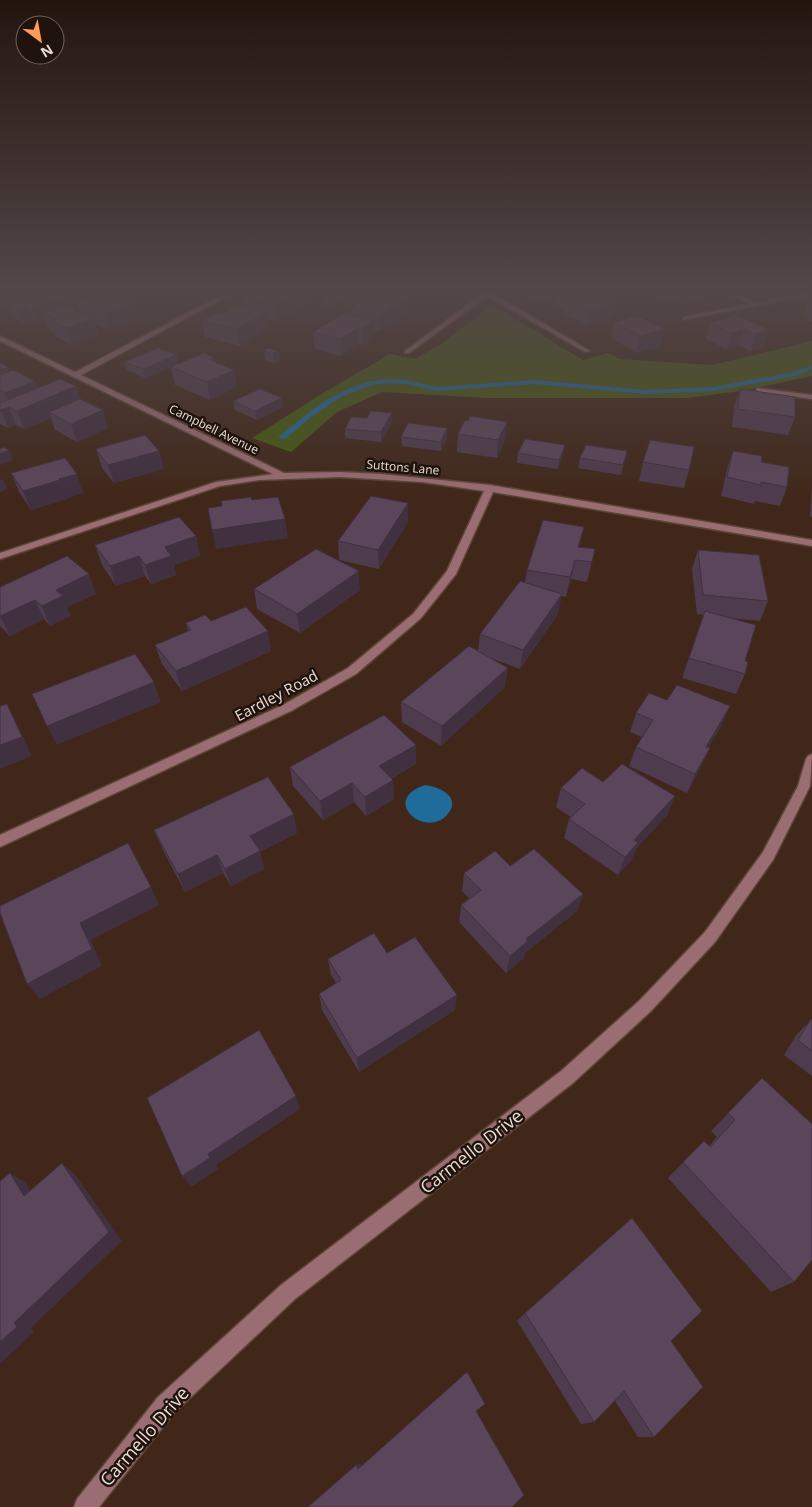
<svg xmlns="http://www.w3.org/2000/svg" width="812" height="1507" font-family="'Open Sans',sans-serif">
  <rect width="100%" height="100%" fill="#402719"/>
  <path fill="#455a10" d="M492,305L583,360L608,353L619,359L712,365L812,341V376L741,391L687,398H487L382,392L337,412L291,452L252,438L323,393L390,354L415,359L440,345Z"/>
  <path fill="#1f6b9a" d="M425,785C441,787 463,798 446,816C424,838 380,800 425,785Z"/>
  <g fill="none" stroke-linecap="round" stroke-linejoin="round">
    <path fill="#1f6b9a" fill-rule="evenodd" d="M812,365V369L796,376L713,391L645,394L534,384L437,391L406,384L388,383L372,385L341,397L311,417L285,439L278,437L321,403L352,387L371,381L388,379L406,380L437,387L534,380L645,390L713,387L794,372Z"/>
    <g stroke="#5c4437" stroke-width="3">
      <path id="minor" d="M233,289H241L81,375L284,473L340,472L381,474L490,485L812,540V546L493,492L456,574L421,618L356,674L291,711L0,847V835L283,705L348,668L413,614L447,571L484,491L422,482L340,477L259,480L220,486L0,559V553L216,482L273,474L0,341V336L2,337L75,372Z
        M477,289H485L590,351L585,352L487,296L409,353H405V351L483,293Z
        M722,289H730L755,303L812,291V295L683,320V318L685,317L749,304Z
        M757,388L812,395V399L760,392L756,390Z
        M812,754L810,786L773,860L715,942L651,1011L573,1083L295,1299L174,1413L99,1507H74L77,1499L158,1397L281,1285L561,1071L639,1001L705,932L763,852L798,786L806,759L808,756Z"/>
    </g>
    <use href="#minor" fill="#9a6d72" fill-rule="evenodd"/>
  </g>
  <path fill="#4e3b4e" d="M69,289H91V291L81,294L69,291Z
    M146,289H190L187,291L183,290L169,296L146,290Z
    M264,289H320L313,294L308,292V302L276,321L266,319L267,329L240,346L205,337L202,321L244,308L243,298Z
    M358,289H372L373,293L408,297V313L380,331L374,330V338L363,345L359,344L341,356L315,349L313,332L351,316V309L365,298L358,297Z
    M525,289H587L614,303L611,319L587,325L563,313V310L554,305L555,298L541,301L524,293Z
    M661,289H706L703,298L680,304L675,301L668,302L659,298Z
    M348,290V292L357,301L349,306L343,304L342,302L340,303L336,302V305L332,308L322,306V299H321L320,291Z
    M92,291L114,297L131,304L135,320L109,330L95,324L98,335L72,345L56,337L54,332L49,329L46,320L37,323L33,321L25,324L13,318L10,310L4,312L0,309V299L72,310L80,313L77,302L94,297Z
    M809,301H812V322L803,317Z
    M614,322L661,346L637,353L611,338Z
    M710,323L769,330L764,346L750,351L739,345L726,349L706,339Z
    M269,348L280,360L274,363L265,360L264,351Z
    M124,362L178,364L145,378L127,370Z
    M216,362L237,387L210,400L175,385L171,367Z
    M0,363L8,367L9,371L35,381L38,388L76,386L80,399L108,428L77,442L55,430L51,418L24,429L16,425L8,428L0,424Z
    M740,389L795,417L788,435L732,427L734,407Z
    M233,401L283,407L257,420L235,410Z
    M392,413V422L381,442L345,438V429L367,418Z
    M507,422L505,440L497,458L457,452L458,434Z
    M401,437L447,438L441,451L402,446Z
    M565,445L563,455L558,469L517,463L518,453Z
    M96,449L164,469L114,483L102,468Z
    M627,451L621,475L578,468L580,458Z
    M733,451L761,462L787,487L780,506L755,501L754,504L721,496L727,469Z
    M643,462L689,470L684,488L639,481Z
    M11,473L83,493L66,498L67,499L31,510L19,492Z
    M812,485V517H810Z
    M408,503V522L379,569L339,560L338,541Z
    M196,536L200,556L174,565L176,575L151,584L145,576L116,586L102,565L95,545Z
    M580,547L595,549L587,582L571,579L566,597L561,596L558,614L520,669L491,658L505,687L441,746L402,722L401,702L478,652L480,634L525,582L527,570Z
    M698,550L768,601L760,621L729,618L745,661V674L736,694L682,678L704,615L697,614L692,569Z
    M0,587L96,594L67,607L71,616L50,626L44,619L10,636L0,626Z
    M254,589L360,590L300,633L257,609Z
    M211,621L271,651L182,691L162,664L155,645L188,631L186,623Z
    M667,700L730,706L721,726L708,748L701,767L687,793L629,766L636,747L642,737L630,732L636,713Z
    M416,745V764L391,779L393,780L394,799L366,816L354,802L323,820L293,786L290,767Z
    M603,782L675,796L667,815L636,849L631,861L618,875L564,838L569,819L571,817L556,807L561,788Z
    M154,830L297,833L260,852L264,869L231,886L223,873L185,892L162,848Z
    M510,866L583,894L577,911L525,953L524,958L506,973L459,922L461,905L470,899L462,891L464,873Z
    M328,959L455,1010L359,1072L322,1010L319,994L336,983L331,975Z
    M812,1019V1076L784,1055L797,1034Z
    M762,1078L794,1282L771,1292L668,1178L704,1141L709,1146L717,1137L711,1131Z
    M525,1313L671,1341L654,1437H638L615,1401L594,1422L581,1424L517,1321Z"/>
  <path fill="#403040" d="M20,289H47L8,302L10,310L4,312L0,299V295Z
    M80,289H91V291L81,294Z
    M168,289H183V290L169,296Z
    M302,289H307L308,302L276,321L274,305Z
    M312,289H320L313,294Z
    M366,289H372L373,294L365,298V290Z
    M542,289H556L555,298L541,301Z
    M671,289H678L675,301L668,302Z
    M683,289H706L703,298L680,304Z
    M112,290L114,298L105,302L102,294Z
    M348,290L349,297L342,296V302L340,303V295Z
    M357,293V301L349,306V297Z
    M68,295L73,311L44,313L46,320L37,323L32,307Z
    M336,297V305L332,308L331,300Z
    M408,297V313L380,331V315Z
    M614,303L611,319L587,325L589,309Z
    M131,304L135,320L109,330L105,313Z
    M27,305L33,321L25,324L19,307Z
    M265,313L267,329L240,346L237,329Z
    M94,319L98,335L72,345L67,328Z
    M374,321V338L363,345L362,329Z
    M358,328L359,344L341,356L340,339Z
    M664,329L661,346L637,353L640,336Z
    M744,329L739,345L726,349L731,333Z
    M769,330L764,346L750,351L755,334Z
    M279,351L280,360L274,363L273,354Z
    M177,355L178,364L145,378L143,369Z
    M215,358L218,375L210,360Z
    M8,367L14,384L0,389V370Z
    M234,370L237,387L210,400L207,382Z
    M35,381L41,398L11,408L5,393Z
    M76,386L81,404L49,412L51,418L24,429L17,411Z
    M282,398L283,407L257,420L255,411Z
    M9,407L16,425L8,428L1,410Z
    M103,410L108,428L77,442L71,424Z
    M392,413V422L381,442V432Z
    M507,422L505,440L497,458L498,440Z
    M447,428V438L441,451V442Z
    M565,445L563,455L558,469L559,460Z
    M9,450L13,460L0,465V454Z
    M159,451L164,469L114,483L108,465Z
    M77,474L83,493L66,498L67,499L31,510L23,491L59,479Z
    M3,479L7,489L0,492V480Z
    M408,503V522L379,569L378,550Z
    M285,519L288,538L216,549L212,530Z
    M584,527L580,546L576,560L578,547Z
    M196,536L200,556L174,565L176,575L151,584L145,565L165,547Z
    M139,556L145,576L116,586L110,566Z
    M575,560L571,579L566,597L570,577Z
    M359,571L360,590L300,633L297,614Z
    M89,574L96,594L67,607L71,616L50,626L42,606L56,590Z
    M562,594L558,614L520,669L523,650Z
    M35,600L44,619L10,636L0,616Z
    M268,631L271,651L182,691L176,671Z
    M508,668L505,687L441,746L442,726Z
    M154,682L161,702L57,745L47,726Z
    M7,704L17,724L32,756L0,769V745Z
    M730,706L721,726L698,766L706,747Z
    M416,745V764L380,785L379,766Z
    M710,748L701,767L687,793L695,774Z
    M393,780L394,799L366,816L365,797Z
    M352,783L354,802L323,820L320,801Z
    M675,796L667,815L636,849L631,861L618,875L625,857L634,840Z
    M294,814L297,833L260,852L264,869L231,886L225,869L250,836Z
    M217,855L223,873L185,892L178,874Z
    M151,887L159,905L91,940L102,966L40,999L27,984L80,923Z
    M583,894L577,911L525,953L524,958L506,973L510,956L526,939Z
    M457,995L455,1010L359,1072L357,1058Z
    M296,1096L300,1109L216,1165L218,1169L191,1187L182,1176L208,1154Z
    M62,1163L75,1174L122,1241L31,1328L34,1332L0,1364V1342L14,1323Z
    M10,1173L26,1183L40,1206L24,1196Z
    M360,1463L362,1467L358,1469L356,1465Z"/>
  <path fill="#5b455b" stroke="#403040" d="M0,289H20L0,295Z
    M47,289H54L68,295L32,307L27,305L19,307L8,302Z
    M97,289H109L112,290L102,294L92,291Z
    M258,289L263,290L302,289L274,305L243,298Z
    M323,289H348V290L340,295L320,291Z
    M557,289H587L614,303L589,309L565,297L569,296Z
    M377,290L408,297L380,315L351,309Z
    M350,291L357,293L349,297L342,296Z
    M326,295L336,297L331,300L322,297Z
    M93,296L100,299L110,296L131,304L105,313L77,302Z
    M64,306L94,319L67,328L51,321L56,319L44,313Z
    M237,306L265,313L237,329L202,321L217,313L223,314Z
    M342,314L374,321L362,329L358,328L340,339L313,332Z
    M736,315L769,330L755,334L744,329L731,333L710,323Z
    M638,316L664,329L640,336L614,322Z
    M158,348L177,355L143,369L124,362Z
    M269,348L279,351L273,354L264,351Z
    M204,353L215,358L210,360L234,370L207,382L171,367Z
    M0,363L8,367L0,370Z
    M13,370L35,381L5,393L0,390V375Z
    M60,379L76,386L17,411L9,407L0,410V403Z
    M260,389L282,398L255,411L233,401Z
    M740,389L795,397V417L738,409Z
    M80,399L103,410L71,424L49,412Z
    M371,411L392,413L381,432L345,429L351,417L367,418Z
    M470,416L507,422L498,440L458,434L465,420L468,421Z
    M408,423L447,428L441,442L401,437Z
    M145,435L159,451L108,465L96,449Z
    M525,439L565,445L559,460L518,453Z
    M650,440L694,447L689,470L643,462Z
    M586,445L627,451L623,465L580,458Z
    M4,447L9,450L0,454V449Z
    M733,451L762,456L761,462L789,467L787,487L761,482V485L727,477Z
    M65,458L77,474L59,479L60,480L23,491L11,473Z
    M371,496L408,503L378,550L338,541Z
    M251,497L252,500L278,497L285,519L212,530L208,508L222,506L221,501Z
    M179,517L196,536L165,547L171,556L145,565L139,556L110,566L95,545Z
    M543,520L584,527L578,547L595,549L592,562L575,560L570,577L527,570Z
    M316,549L359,571L297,614L254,589Z
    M698,550L759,555L768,601L703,595Z
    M67,556L89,574L56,590L63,596L42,606L35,600L0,616V587Z
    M520,581L562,594L523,650L480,634Z
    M246,607L268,631L176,671L155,645L191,630L186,623L205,615L211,621Z
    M705,611L756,625L745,661L748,662L745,674L689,658Z
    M469,646L508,668L442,726L401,702Z
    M135,654L154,682L47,726L32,694Z
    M677,685L730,706L706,747L710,748L695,774L636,747L653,720L636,713L649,693L667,700Z
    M7,704L22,737L0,745V706Z
    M384,715L416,745L379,766L393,780L365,797L352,783L320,801L290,767Z
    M622,764L675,796L634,840L638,843L625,857L569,819L585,804L561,788L582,768L603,782Z
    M268,777L294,814L250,836L260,851L225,869L217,855L178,874L154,830Z
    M128,843L151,887L80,923L92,949L27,984L0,913V906Z
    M534,849L583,894L526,939L528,941L510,956L461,905L481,890L464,873L495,851L510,866Z
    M374,933L387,953L415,937L457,995L357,1058L319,994L341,980L328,959Z
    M811,1019L812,1020V1051L798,1040Z
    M259,1030L296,1096L208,1154L210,1158L182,1176L147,1098Z
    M762,1078L812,1124V1260L794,1282L683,1162L704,1141L710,1147L735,1120L728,1113Z
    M62,1163L109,1232L14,1323L17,1327L0,1342V1181L10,1173L24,1196Z
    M632,1218L702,1311L671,1341L703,1387L654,1437L624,1391L594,1422L525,1313Z
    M467,1372L485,1404L476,1411L524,1495L512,1507H308L356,1465L358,1469Z"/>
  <linearGradient id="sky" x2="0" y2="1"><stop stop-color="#23150e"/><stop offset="0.58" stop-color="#534749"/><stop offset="1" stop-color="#534749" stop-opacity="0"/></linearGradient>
  <rect width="812" height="500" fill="url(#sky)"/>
  <g text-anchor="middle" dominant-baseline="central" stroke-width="5" stroke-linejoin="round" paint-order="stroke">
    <g font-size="12" fill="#edddd3" stroke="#1e130d">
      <text transform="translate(214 429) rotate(26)">Campbell Avenue</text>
      <text transform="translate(403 467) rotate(5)">Suttons Lane</text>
    </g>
    <g font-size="15" fill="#edddd3" stroke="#1e130d">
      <text transform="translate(276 695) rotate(-28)">Eardley Road</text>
    </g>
    <g font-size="18" fill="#edddd3" stroke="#1e130d">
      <text transform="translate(471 1151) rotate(-38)">Carmello Drive</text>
      <text transform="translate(144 1436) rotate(-49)">Carmello Drive</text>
    </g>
  </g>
  <g transform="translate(40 40) rotate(148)"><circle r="24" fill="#1e130d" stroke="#71645c"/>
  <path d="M0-4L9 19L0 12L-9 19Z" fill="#fe9b59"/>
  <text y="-8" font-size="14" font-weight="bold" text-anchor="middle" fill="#edddd3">N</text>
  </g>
</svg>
